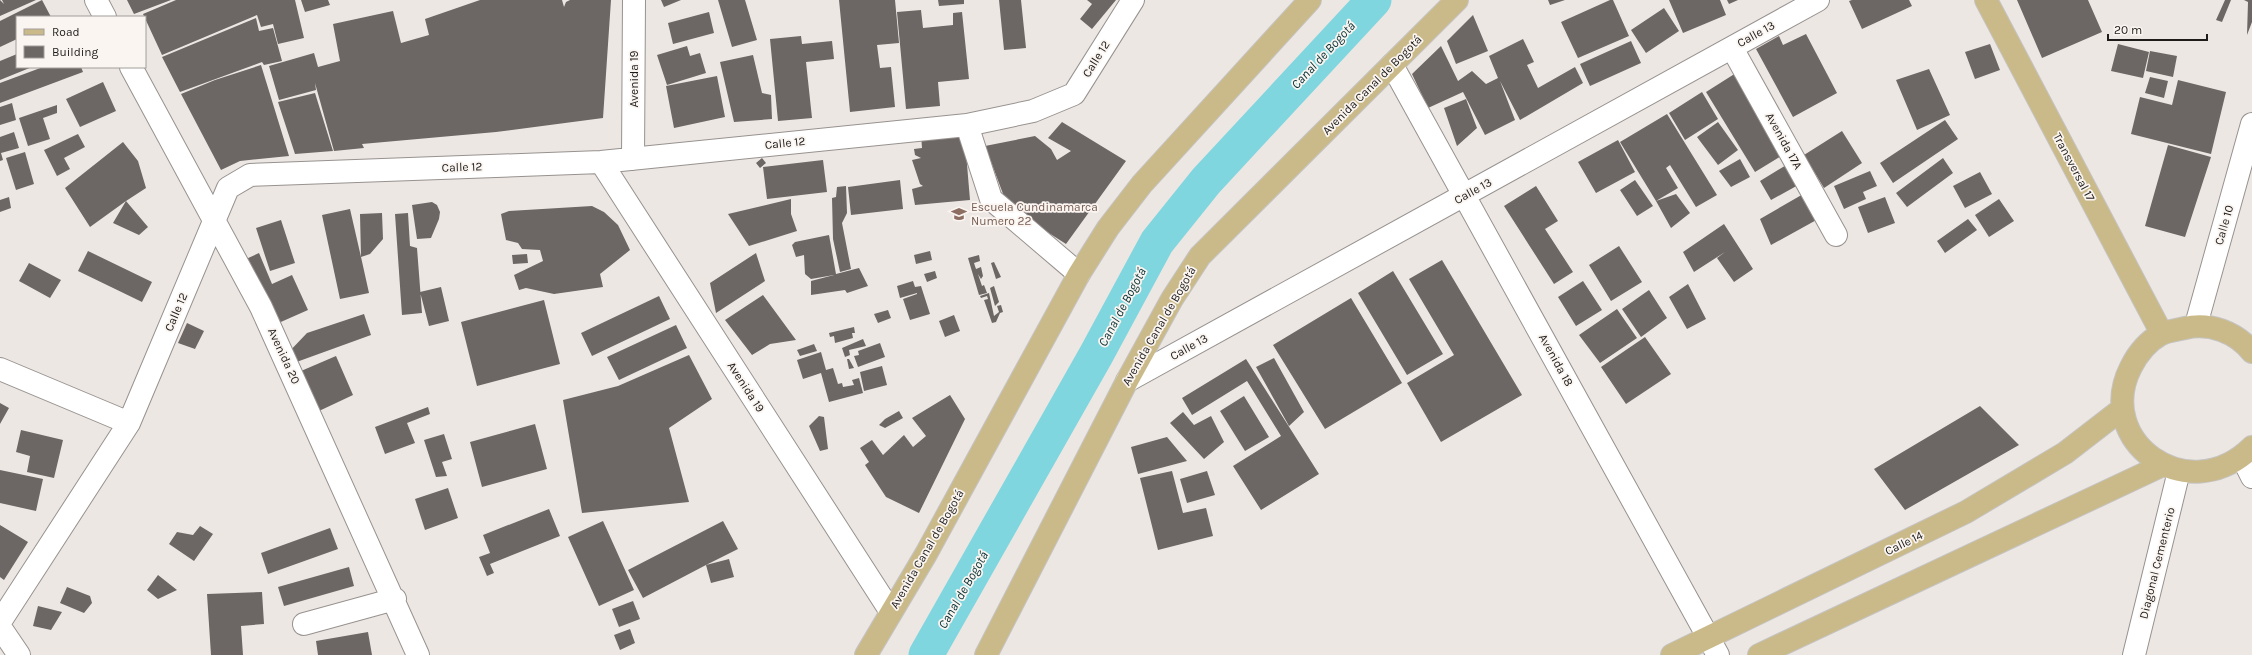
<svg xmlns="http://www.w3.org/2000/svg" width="2252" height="655" font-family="Karla,sans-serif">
  <rect width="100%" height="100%" fill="#ede7e4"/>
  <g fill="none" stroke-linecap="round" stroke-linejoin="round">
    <path stroke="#80d6de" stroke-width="35" d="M926,655L1096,355L1157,242L1206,181L1374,0"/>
  </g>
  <path fill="#6c6664" d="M0,0L4,4L2,0H36L0,16Z
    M42,0L51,17H17V39L0,47V21Z
    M127,0H171L134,14Z
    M176,0H295L304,38L278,44L273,24L261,27L257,15L162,55L143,14Z
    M301,0H328L330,5L305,12Z
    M480,0H562L564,7L566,2L570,0H611L603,118L496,132L362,144L364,148L334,151L315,83L316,90L279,100L269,66L314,53L318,67L340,61L333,24L393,11L401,43L429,35L425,19Z
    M661,0H681L664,7Z
    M718,0H745L757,40L732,47Z
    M839,0H895L899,43L877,45L880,68L891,67L895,107L850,112Z
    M938,0H964V4L939,6Z
    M999,0H1021L1026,48L1004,50Z
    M1087,0H1116L1092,29L1080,19L1092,4Z
    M1548,0H1565L1550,5Z
    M1610,0H1613L1629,36L1578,58L1561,22Z
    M1669,0H1720L1726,15L1683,33Z
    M1727,0H1738L1729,4Z
    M1852,0H1909L1912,6L1862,29L1849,1Z
    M2017,0H2088L2102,32L2042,58Z
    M2225,0H2231L2222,22L2216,20Z
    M2244,0H2252V22L2247,35L2248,2Z
    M1664,8L1679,31L1646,53L1631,30Z
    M921,10L923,28L953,25V13L962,12L969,79L938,82L940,106L906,109L897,12Z
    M709,12L714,33L673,44L668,23Z
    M1473,15L1488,51L1456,64L1447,41Z
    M256,18L259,31L273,28L282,61L264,65L262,62L180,92L162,57Z
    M1806,34L1837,93L1793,117L1756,49L1779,36L1783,45Z
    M801,36L802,44L832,41L834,59L806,62L812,118L778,121L770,39Z
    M1523,39L1534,62L1527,65L1538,88L1575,67L1583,83L1520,120L1500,81L1515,120L1485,135L1463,92L1428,108L1412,74L1441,46L1458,81L1472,71L1486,84L1498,78L1489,56Z
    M1631,41L1641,63L1590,86L1580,64Z
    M1990,44L2000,70L1975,79L1965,52Z
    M2118,44L2149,52L2143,78L2111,71Z
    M687,46L690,56L700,53L706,73L667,85L657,55Z
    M2150,51L2177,56L2173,77L2146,71Z
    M17,54V67H32L0,80V61Z
    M753,55L762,93L771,95L772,119L734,122L720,62Z
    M261,65L289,156L240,161L221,170L181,94L215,80Z
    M43,67H81L83,72L0,103V83Z
    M1929,69L1950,115L1917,130L1896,80Z
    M1736,73L1786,153L1755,172L1706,92Z
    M717,76L725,117L674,128L666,86Z
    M2150,77L2168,81L2164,98L2145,93Z
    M2178,80L2226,92L2211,154L2131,134L2140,97L2172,105Z
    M103,82L116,111L80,127L66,99Z
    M1702,92L1718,119L1685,140L1669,113Z
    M315,93L333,151L295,154L278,102Z
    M1466,99L1477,128L1457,146L1444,108Z
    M12,103L16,120L0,125V107Z
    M57,105V113L43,118L50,139L28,146L19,118Z
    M1667,114L1717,195L1696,207L1670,165L1666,168L1678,188L1656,201L1620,142Z
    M1945,120L1958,139L1893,183L1880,163Z
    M1062,122L1126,161L1066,244L1008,207L985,146L1035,136L1051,149L1057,160L1071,151L1048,138Z
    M1718,122L1738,150L1718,165L1697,137Z
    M964,129L970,200L915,205L912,189L923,186L920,184L912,160L921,158L915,155L914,149L922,148L921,134Z
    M1842,131L1862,163L1824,188L1804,155Z
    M14,132L19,148L1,153L3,160L0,161V137Z
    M78,134L85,147L64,158L70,169L57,176L44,150Z
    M1618,140L1635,172L1596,193L1578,162Z
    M123,142L138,161L146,188L126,201L148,227L139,235L113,223L126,201L90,227L65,188Z
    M2168,145L2211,157L2185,237L2145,226Z
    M25,152L34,184L16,190L6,158Z
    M762,158L766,163L760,168L756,163Z
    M1943,158L1953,173L1907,207L1896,193Z
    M1740,159L1750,177L1731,187L1719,171Z
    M823,160L827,192L767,199L763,167Z
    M1788,164L1800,184L1771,200L1760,181Z
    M1870,171L1877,186L1863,192L1866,199L1844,209L1834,186Z
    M1980,172L1992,194L1965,208L1953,186Z
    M900,180L903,209L851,215L848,187Z
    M1635,180L1653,206L1637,216L1620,190Z
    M846,186L847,213L842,223L851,269L840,272L833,239L832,198L836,197L837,187Z
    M1536,186L1558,221L1545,229L1573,272L1554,284L1504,206Z
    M1805,193L1820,218L1771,245L1760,219Z
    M1676,194L1690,213L1671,228L1656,201Z
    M9,197L11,208L0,212V200Z
    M1885,197L1895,223L1868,233L1858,207Z
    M791,199V214L797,231L749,246L728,214Z
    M1999,199L2014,221L1989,237L1975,215Z
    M432,202L437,205L440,212L439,219L431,238L417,239L412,205Z
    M592,206L604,212L618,225L630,250L600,274L603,287L554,294L526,288L519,290L514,275L543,261L540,250L522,249L518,243L506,240L501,214L509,211Z
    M350,209L361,257L360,214L382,213L383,239L370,254L361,257L369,293L340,299L322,215Z
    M408,213L410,246L417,248L422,313L402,315L395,214Z
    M1968,219L1977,230L1945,253L1937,241Z
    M281,220L295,263L270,271L256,228Z
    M1724,224L1753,269L1734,282L1717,258L1725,252L1694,272L1683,252Z
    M829,235L836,274L859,268L868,286L847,293L845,290L811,295V281L834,275L811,279L805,274L804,255L796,257L792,245L795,242Z
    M1619,246L1642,282L1611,301L1589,265Z
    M88,251L152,282L142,302L78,271Z
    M930,251L932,260L916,264L914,255Z
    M259,253L272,284L292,275L308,310L274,325L246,259Z
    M756,253L765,281L716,313L710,283Z
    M527,254L528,263L513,264L512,255Z
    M979,255L980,261L974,263L976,269L981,267L983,276L981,279L978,274L982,286L984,285L987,293L979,295L968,258Z
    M1442,260L1522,395L1441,442L1407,383L1454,355L1409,279Z
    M994,262L1001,277L996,279L991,263Z
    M29,263L61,280L50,298L19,281Z
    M935,271L937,278L927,282L924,274Z
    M1393,271L1443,354L1407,375L1358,293Z
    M913,281L915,287L921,286L930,314L910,320L903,299L917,294V293L900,298L897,286Z
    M1583,281L1602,310L1576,326L1558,297Z
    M1688,284L1706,319L1687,329L1669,297Z
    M994,286L999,302L995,306L990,288Z
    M441,287L449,321L429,326L420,292Z
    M1649,290L1667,318L1641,337L1622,309Z
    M989,293L994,316L999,312L997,306L1001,305L1003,312L1000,313L996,322L992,323L984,300L988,299L987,296L981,298L980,296Z
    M763,295L796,340L770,344L752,355L725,320Z
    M659,296L670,319L592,356L581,333Z
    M1351,298L1402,383L1325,429L1273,345Z
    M544,300L560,364L477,386L461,322Z
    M1617,309L1637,338L1600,363L1579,335Z
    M888,310L891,318L878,323L874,314Z
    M364,314L371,335L291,364L286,355L307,333Z
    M954,315L960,331L945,337L939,321Z
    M187,323L204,331L195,349L178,343Z
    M676,325L687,348L619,380L607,357Z
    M854,327L855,333H852L853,338L835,343L834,336L830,337L829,333Z
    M1645,337L1671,374L1626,404L1601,367Z
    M863,339L866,346L849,350L850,355L845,357L842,348Z
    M880,343L885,357L858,367L854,356L859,355L858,351Z
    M814,344L817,351L800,356L797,350Z
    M821,352L826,370L833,368L838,384L842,383L843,387L854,385L852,380L859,378L863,393L829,402L821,373L803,379L797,360Z
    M689,355L712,399L669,428L689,502L582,513L563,400L618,386Z
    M336,356L353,395L319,411L301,371Z
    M1274,358L1304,412L1289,426L1256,367Z
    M847,359H849L854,368L849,369Z
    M1246,359L1319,474L1261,510L1233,466L1281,436L1247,381L1192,415L1182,398Z
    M882,366L887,385L864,391L860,372Z
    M950,395L965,419L919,513L886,497L865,465L869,462L860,448L872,440L883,455L904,435L913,447L926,436L912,418Z
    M1244,396L1269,437L1245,451L1220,411Z
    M0,403L9,408L0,424Z
    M1980,406L2019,445L1905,510L1874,469Z
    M428,407L430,414L407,423L415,443L385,454L375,427Z
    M899,411L903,418L885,428L879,425L885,419Z
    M1183,412L1194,425L1211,416L1224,442L1204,459L1170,423Z
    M819,416L824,417L828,449L820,451L809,426Z
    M535,424L547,469L482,487L470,442Z
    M21,430L63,440L54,478L27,472L30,456L16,452Z
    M444,434L452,459L442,462L447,476L436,477L424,440Z
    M1167,437L1187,461L1138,474L1131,447Z
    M0,470L43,479L36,511L0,503Z
    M1172,471L1183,513L1206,508L1213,536L1158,550L1140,478Z
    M1207,471L1215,495L1187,503L1180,479Z
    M448,488L458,518L425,530L415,499Z
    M549,509L560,536L490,564L494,573L487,576L479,557L490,553L483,535Z
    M603,521L634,590L599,606L568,537Z
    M723,521L738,549L706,565L729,559L734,577L711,583L706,565L643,598L628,570Z
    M0,525L28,542L4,580L0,577Z
    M200,526L213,534L194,561L169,544L177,532L193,535Z
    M330,528L338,549L268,574L261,553Z
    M349,567L354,586L284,606L278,587Z
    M158,575L177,590L158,599L147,590Z
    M67,587L90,596L92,603L84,613L60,603Z
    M262,592L264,624L241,626L243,655H211L207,594Z
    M633,601L640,619L619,627L612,609Z
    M38,606L62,612L51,630L33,626Z
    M630,629L635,643L620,650L614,635Z
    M368,632L372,655H318L316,641Z"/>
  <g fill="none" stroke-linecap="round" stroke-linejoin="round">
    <g stroke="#97928f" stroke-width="24">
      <path id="minor" d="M96,0L105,17
        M1732,48L1836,235
        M1392,65L1718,655
        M131,67L261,307L418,655
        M967,125L991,199L1079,274
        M633,159L634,0
        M601,162L891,612
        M2196,325L2252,124
        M0,369L129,423
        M1127,381L1818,0
        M2242,457L2252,477
        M0,622L129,423L228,188L250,175L601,162L967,125L1033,111L1074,94L1133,0
        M304,624L395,599
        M0,627L19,655
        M2134,655L2179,471"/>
    </g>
    <g stroke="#c4c4c3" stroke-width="24">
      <path id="major" d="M1986,0L2162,334
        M2252,352C2236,332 2209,322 2185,328C2177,330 2168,331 2161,334C2147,342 2138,353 2131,367C2093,441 2188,510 2252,447
        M866,655L926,554L1079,274L1108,228L1142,184L1310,0
        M986,655L1127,381L1172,299L1200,256L1457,0
        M1672,655L1966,512L2065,453L2122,409
        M1759,655L2163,465"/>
    </g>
    <use href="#minor" stroke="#fff" stroke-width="22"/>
    <use href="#major" stroke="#cbba89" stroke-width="22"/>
  </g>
  <defs>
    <g id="school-bare" transform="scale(1.2)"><path d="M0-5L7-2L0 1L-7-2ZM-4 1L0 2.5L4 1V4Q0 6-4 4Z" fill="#8d6e63" stroke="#faf5f1" stroke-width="2.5" paint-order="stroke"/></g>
  </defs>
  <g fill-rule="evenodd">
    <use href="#school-bare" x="959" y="214"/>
  </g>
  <g text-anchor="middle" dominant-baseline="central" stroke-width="3.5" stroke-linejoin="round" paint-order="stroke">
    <g font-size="12" fill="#1e1c1a" stroke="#faf5f1">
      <text transform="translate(1756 34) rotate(-29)">Calle 13</text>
      <text transform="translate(1096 59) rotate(-58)">Calle 12</text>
      <text transform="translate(634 79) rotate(-90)">Avenida 19</text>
      <text transform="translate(1372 85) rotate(-45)">Avenida Canal de Bogotá</text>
      <text transform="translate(1784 141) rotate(61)">Avenida 17A</text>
      <text transform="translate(785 143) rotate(-6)">Calle 12</text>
      <text transform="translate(462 167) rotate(-2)">Calle 12</text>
      <text transform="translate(2074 167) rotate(62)">Transversal 17</text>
      <text transform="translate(1473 191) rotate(-29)">Calle 13</text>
      <text transform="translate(2224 225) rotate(-74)">Calle 10</text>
      <text transform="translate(176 312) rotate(-67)">Calle 12</text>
      <text transform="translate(1159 326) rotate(-60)">Avenida Canal de Bogotá</text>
      <text transform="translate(1189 347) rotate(-29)">Calle 13</text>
      <text transform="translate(284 356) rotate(65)">Avenida 20</text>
      <text transform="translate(1556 360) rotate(61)">Avenida 18</text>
      <text transform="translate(746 387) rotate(57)">Avenida 19</text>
      <text transform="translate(1904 543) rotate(-26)">Calle 14</text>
      <text transform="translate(927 549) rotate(-60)">Avenida Canal de Bogotá</text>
      <text transform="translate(2157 563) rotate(-76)">Diagonal Cementerio</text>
    </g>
    <g font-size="12" fill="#785e54" stroke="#faf5f1" text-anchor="start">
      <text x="971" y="207">Escuela Cundinamarca<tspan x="971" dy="14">Numero 22</tspan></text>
    </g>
    <g font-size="13" font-style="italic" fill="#073236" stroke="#faf5f1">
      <text transform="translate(1323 55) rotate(-47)">Canal de Bogotá</text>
      <text transform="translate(1122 307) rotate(-62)">Canal de Bogotá</text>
      <text transform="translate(963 590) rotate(-60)">Canal de Bogotá</text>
    </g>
  </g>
  <rect x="16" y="16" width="130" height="52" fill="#faf5f1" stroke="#a29e9b"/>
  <rect x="24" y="29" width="20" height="6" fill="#cbba89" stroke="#a29e9b"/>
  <text x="52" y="36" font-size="12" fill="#1e1c1a">Road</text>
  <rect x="24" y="46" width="20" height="12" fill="#6c6664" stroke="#a29e9b"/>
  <text x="52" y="56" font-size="12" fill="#1e1c1a">Building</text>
  <path d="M2108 34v6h99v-6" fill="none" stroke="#1e1c1a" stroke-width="2"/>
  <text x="2114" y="34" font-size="12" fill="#1e1c1a" stroke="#faf5f1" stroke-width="3" paint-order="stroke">20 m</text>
</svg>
